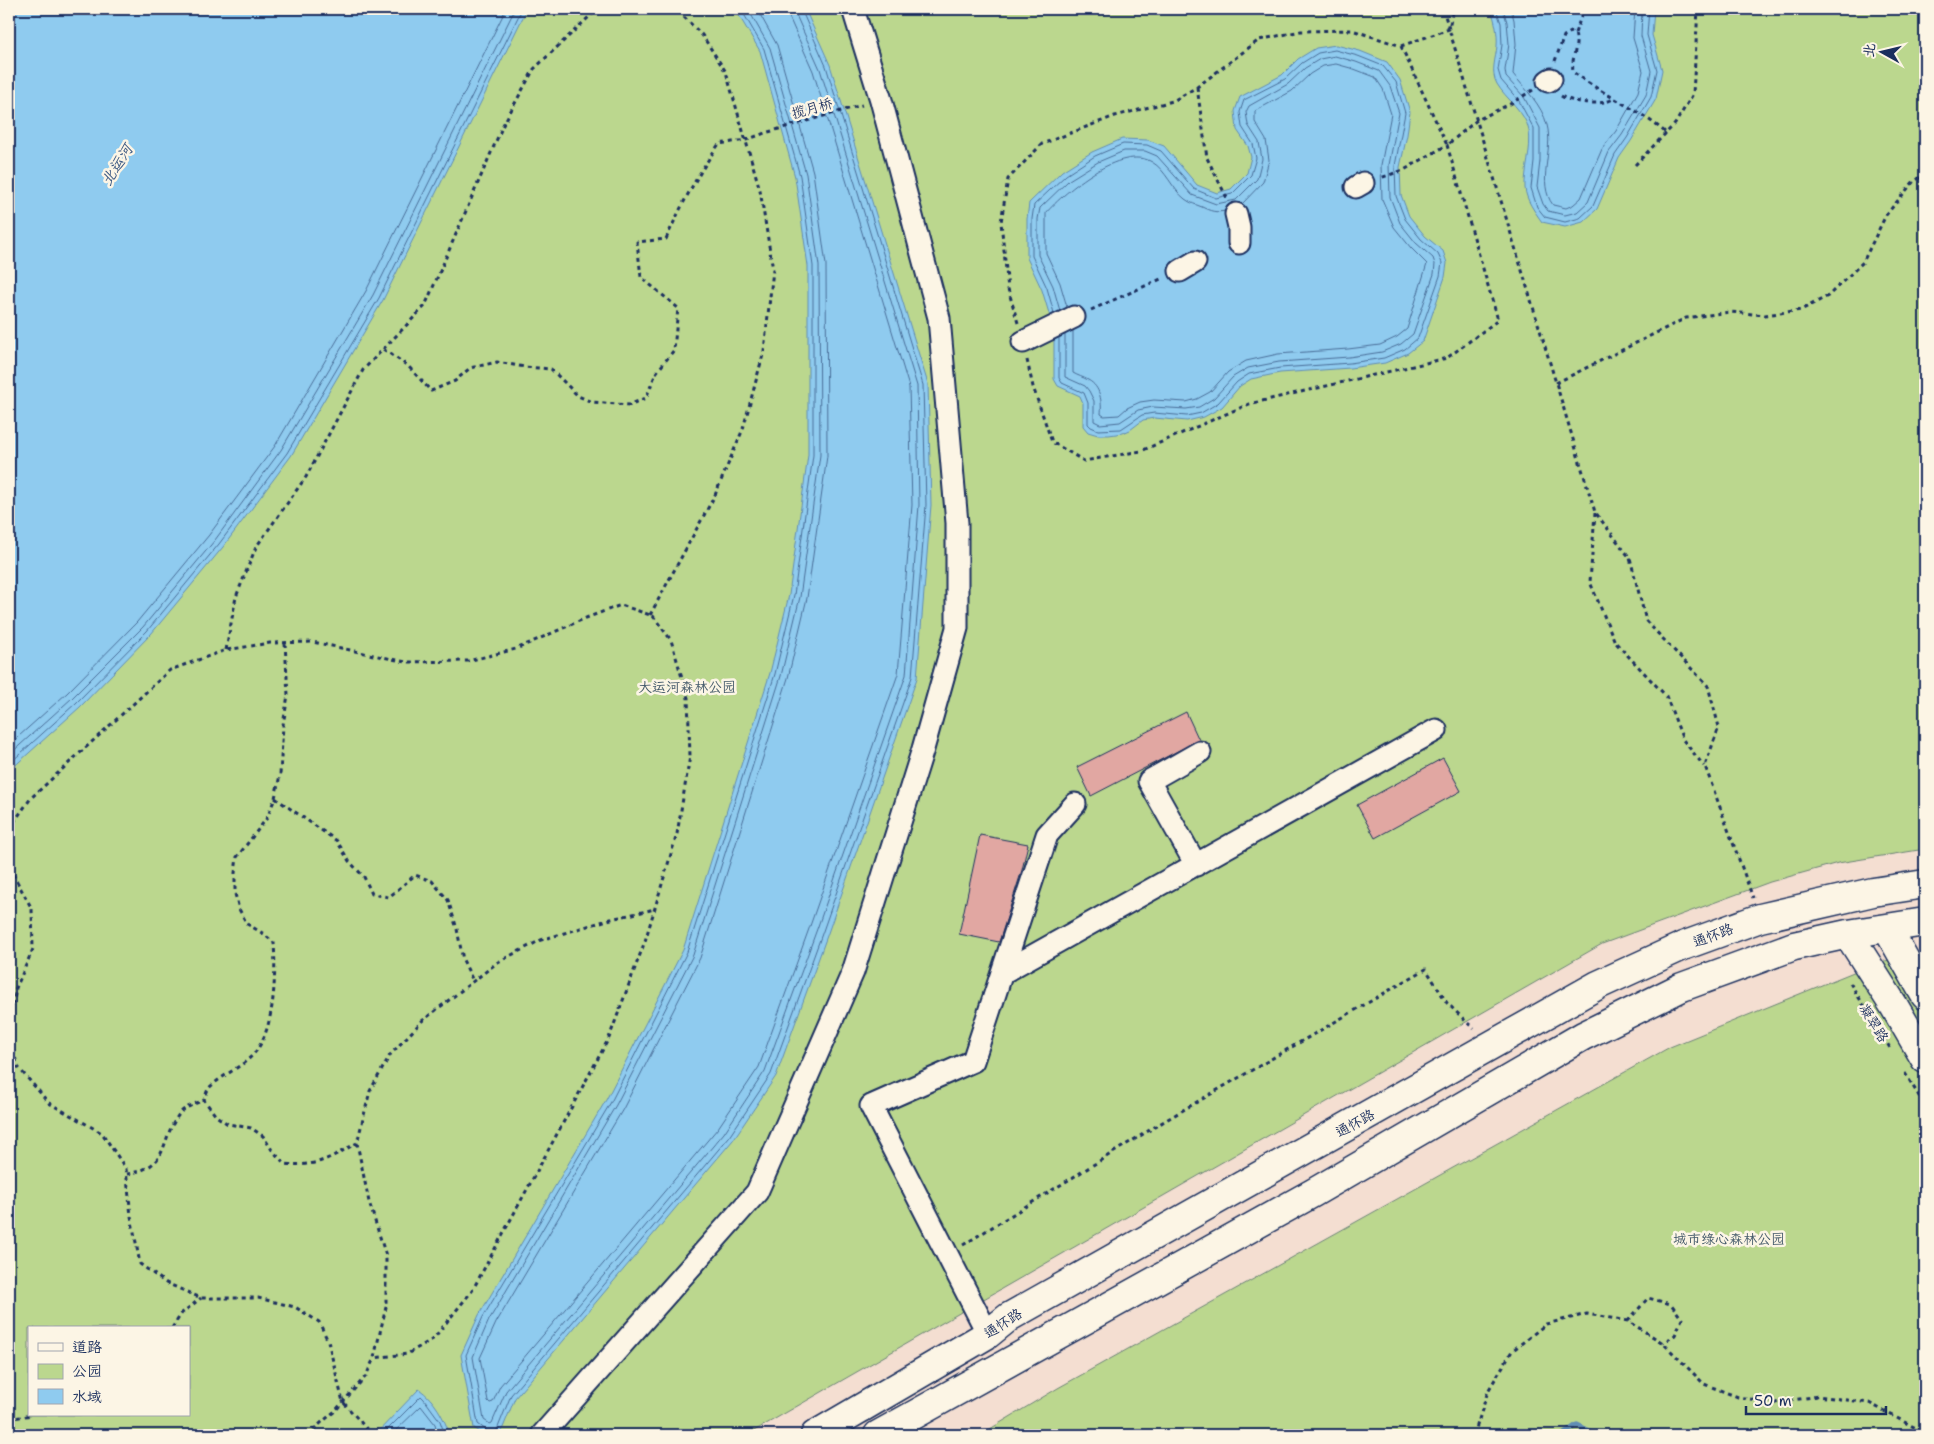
<svg xmlns="http://www.w3.org/2000/svg" width="1934" height="1444" font-family="'Shantell Sans','LXGW WenKai TC',sans-serif">
  <rect width="100%" height="100%" fill="#f4ded1"/>
  <filter id="ink" filterUnits="userSpaceOnUse"><feTurbulence type="fractalNoise" baseFrequency=".02" numOctaves="2"/><feDisplacementMap in="SourceGraphic" scale="10" xChannelSelector="R" yChannelSelector="G"/><feConvolveMatrix kernelMatrix="1 2 1 2 8 2 1 2 1" color-interpolation-filters="sRGB"/></filter>
  <g filter="url(#ink)">
    <path fill="#bbd78e" stroke="#6b8376" fill-rule="evenodd" d="M9,9H1925V849L1838,863L1770,882L1602,944L747,1435H9ZM29,1328H189V1415H29Z
      M1925,955V1435H980L1058,1388L1670,1047L1878,962Z"/>
    <path fill="#8fcbef" stroke="#618db5" d="M9,9H527L383,300L291,456L223,547L151,634L80,707L9,771Z
      M735,9H805L830,65L928,384L931,505L917,678L828,933L776,1076L733,1140L515,1398L500,1435H485L474,1428L461,1355L479,1315L606,1100L683,950L770,673L789,595L808,455V266L795,177L760,51Z
      M1491,9H1654L1652,35L1662,70L1656,99L1631,141L1619,158L1597,209L1583,222L1565,227L1542,222C1535,212 1526,200 1525,188C1524,172 1532,149 1529,131C1526,112 1505,98 1497,84C1490,72 1496,58 1497,46C1498,33 1495,21 1491,9Z
      M1336,45L1360,51L1387,62L1400,80L1410,112L1407,135L1400,167L1401,195L1409,216L1425,236L1443,251L1447,263L1445,277L1423,341L1408,353L1385,363L1350,368L1280,373L1251,379L1240,386L1222,407L1204,417L1187,421L1154,418L1143,420L1130,430L1123,433L1109,435H1098L1088,432L1083,426V403L1080,396L1058,386L1054,379V330L1042,290L1027,258V219L1029,203L1062,171L1092,152L1122,139L1148,140L1164,146L1197,185L1217,193L1231,189L1247,173L1251,157L1248,146L1237,130L1235,111L1240,97L1282,75L1298,59L1316,48Z
      M419,1389C435,1400 444,1418 450,1435H375Z"/>
    <g fill="none" stroke-linecap="round" stroke-linejoin="round">
      <path stroke="#496d98" stroke-width="1" d="M748,9L770,48L806,174L819,266L820,455L800,597L781,676L693,955L616,1105L489,1320L473,1357L484,1420L490,1424L492,1423L506,1391L724,1133L765,1071L817,929L906,675L919,505L917,386L820,69L796,15L795,9
        M757,9L777,45L813,172L826,265L827,456L807,598L788,678L700,958L623,1109L496,1323L480,1358L488,1401L490,1403L493,1402L500,1386L718,1128L759,1067L810,926L898,674L912,505L909,387L813,71L789,17L787,9
        M1496,9L1501,23L1502,45L1498,70L1501,80L1519,101L1534,129V161L1531,188L1537,207L1545,217L1565,222L1580,218L1593,206L1615,155L1627,138L1651,97L1657,70L1647,35L1649,9
        M1503,9L1507,22L1509,44L1505,70L1506,77L1524,97L1540,128V161L1537,187L1543,204L1548,211L1565,215L1577,212L1588,202L1609,152L1622,135L1646,95L1651,71L1641,36L1642,9
        M1511,9L1514,20L1516,44L1513,74C1525,89 1542,105 1547,125C1554,151 1536,182 1553,205L1566,208L1573,205L1581,198L1602,149L1616,131L1638,92L1643,71L1633,38L1635,9
        M1067,307L1060,283L1046,253V213C1065,191 1121,144 1152,162C1166,170 1172,189 1185,199C1190,203 1197,205 1202,207C1210,211 1216,213 1225,211
        M1060,311L1053,286L1038,255V219L1040,208L1069,180L1098,162L1124,151H1145L1157,156L1192,195L1216,204L1236,200L1257,179L1262,159L1259,142L1248,125L1246,112L1249,106L1288,84L1305,68L1320,59L1335,56L1356,62L1379,71L1390,86L1399,113L1389,165L1390,197L1400,223L1416,243L1433,258L1435,264L1434,274L1413,334L1401,344L1382,352L1349,357L1279,362L1248,368L1233,377L1214,398L1199,407L1186,409L1153,407L1138,410L1120,422L1100,424L1094,421V401L1089,391L1085,386L1065,377V334
        M1054,313L1047,288L1032,256V219L1034,205L1066,175L1095,156L1123,144L1147,145L1161,151L1194,189L1216,198L1232,194L1251,175L1256,158L1253,144L1242,127L1240,112L1244,100L1285,79L1302,63L1318,53L1335,50L1358,56L1383,66L1396,82L1405,113L1395,166L1396,196L1405,219L1421,239L1438,254L1442,263L1440,276L1418,338L1405,349L1384,358L1350,363L1280,368L1249,374L1237,382L1218,403L1201,413L1187,416L1154,413L1142,415L1121,429L1098,430L1091,427L1088,424V403L1084,393L1062,383L1059,378V337
        M1073,331V373C1078,376 1083,377 1088,380C1101,387 1102,402 1101,414L1104,416L1119,415L1127,408L1140,402L1154,400L1186,402L1197,399L1210,392L1228,372L1246,361L1278,354L1348,349L1380,345L1397,337L1407,329L1427,264L1411,248L1394,227L1382,199L1381,165L1391,114L1383,89L1375,77L1354,69L1336,64L1323,66L1310,74L1292,91L1255,111V122L1266,140L1269,160L1263,182L1242,204
        M9,745L67,693L137,622L209,535L275,446L366,291L506,9
        M9,755L72,698L143,627L215,540L281,450L373,295L515,9
        M9,764L76,703L147,631L219,544L287,453L379,298L522,9
        M382,1435L421,1396L424,1399L440,1421L445,1435
        M391,1435L421,1406L435,1424L438,1435
        M487,1435L486,1430L478,1424L466,1355L483,1317L611,1102L687,952L775,674L794,595L813,455V266L800,176L764,49L741,9
        M495,1435L511,1395L729,1137L771,1074L823,931L912,677L926,505L923,385L826,66L801,9"/>
      <path stroke="#618db5" stroke-width="5.5" d="M1563,1435L1577,1425L1597,1435"/>
    </g>
    <path fill="#e1a7a2" stroke="#1b2f5e" d="M1186,712L1199,740L1091,796L1077,767Z
      M1443,758L1461,791L1375,838L1357,805Z
      M980,835L1028,844L1022,870L999,942L959,934Z"/>
    <g fill="none" stroke-linecap="round" stroke-linejoin="round">
      <g stroke="#1b2f5e" stroke-width="25">
        <path id="minor" d="M1548,81L1551,79
          M1356,187L1363,183
          M1236,214L1239,227V243
          M1180,271L1195,262
          M1023,342L1074,317
          M1196,865L1149,781L1200,752
          M1002,973L1436,730
          M988,1334L871,1106L973,1061L1047,835L1075,804
          M542,1435L757,1192L853,972L923,749L957,628V523L939,318L881,100L853,9"/>
      </g>
      <g stroke="#1b2f5e" stroke-width="31">
        <path id="major" d="M1887,928L1925,995
          M1848,934L1894,1006L1925,1059
          M815,1435L988,1334L1009,1317L1598,985L1683,946L1760,918L1873,892L1925,884
          M878,1435L1313,1193L1583,1036L1682,987L1794,946L1848,934L1925,922"/>
      </g>
      <path stroke="#1b2f5e" stroke-width="3" stroke-dasharray="4 4" stroke-linecap="butt" d="M1443,9L1595,512L1630,558L1646,621L1708,686L1719,727L1705,766L1753,898
        M1575,33L1584,9
        M1401,46L1447,145L1477,120L1510,104L1533,90
        M1555,61L1564,36L1571,32L1575,33C1579,47 1571,57 1573,72C1603,95 1639,109 1666,133L1675,124L1693,94L1698,9
        M1197,87L1207,158L1227,198
        M1561,96C1572,103 1602,106 1613,99
        M1635,165L1666,133
        M1091,310L1163,278
        M1018,323L1008,289L1001,222L1008,179L1042,144L1115,116L1173,101L1197,87L1259,40L1301,31L1352,30L1401,46L1449,29L1453,9
        M383,349L408,366L431,391L455,381L470,368L497,362L525,367L551,369L578,396L592,402L629,405L646,398L656,373L674,350L678,308L641,277L637,242L666,239C682,204 697,175 719,144L746,140L765,133L862,105
        M1027,360L1033,387L1052,442L1084,461L1141,451L1249,404L1447,358L1498,320L1447,145L1404,170L1380,178
        M1556,383L1686,318L1730,312L1765,315L1801,310L1828,296L1863,262L1886,215L1914,181L1925,175
        M1595,513L1590,582L1615,642L1666,696L1683,740L1704,766
        M650,615L715,495L743,429L764,351L773,270L760,190L726,72L702,35L676,9
        M285,643L288,695L283,725L280,775L275,798L267,818L237,857L235,873V894L239,909L247,924L264,934L274,943C276,972 275,1027 256,1051C246,1065 224,1074 211,1086C207,1089 206,1095 204,1100L216,1116L228,1124L251,1128L263,1136L272,1150L285,1164C319,1167 329,1158 357,1143
        M226,650L236,597L256,547L306,477L363,370L425,306L503,125L534,69L591,15L600,9
        M275,798L337,841L349,861L364,877L372,894L389,897L415,875L432,881L448,900L457,929L463,960L473,981
        M9,829L31,798L170,670L226,650L270,643L313,642L406,662L468,661L516,649L586,618L621,605L653,616L671,640L688,698L690,756L677,834L645,941L609,1038L472,1291L433,1339L407,1354L374,1358
        M9,867L32,909L33,949L16,988L9,1027
        M1850,983L1890,1048
        M9,1035L18,1067L49,1103L102,1133L126,1169L131,1216L140,1264L166,1283L201,1298H258L295,1307L319,1322L328,1341L343,1402L372,1435
        M1905,1073L1925,1106
        M127,1174C172,1166 158,1141 180,1113C185,1107 197,1103 204,1100
        M963,1245L1166,1120L1426,969L1447,1003L1474,1029
        M1628,1321L1648,1298L1671,1304L1682,1319L1675,1335L1663,1343
        M172,1328L182,1313L201,1298
        M1925,1389V1397
        M9,1419L31,1415
        M307,1435L335,1411L366,1376L374,1358L386,1307V1256L369,1202L357,1143L370,1091L390,1055L422,1021L498,962L541,940L611,919L655,909
        M1474,1435L1488,1391L1512,1351L1546,1324L1587,1314L1628,1321L1663,1343L1704,1384L1738,1397L1775,1403L1818,1396L1869,1403L1925,1433"/>
      <use href="#minor" stroke="#fcf5e5" stroke-width="21"/>
      <use href="#major" stroke="#fcf5e5" stroke-width="28"/>
    </g>
  </g>
  <g text-anchor="middle" dominant-baseline="central" stroke-width="5" stroke-linejoin="round" paint-order="stroke">
    <g font-size="14" fill="#1b2f5e" stroke="#fcf5e5">
      <text transform="translate(812 108) rotate(-16)">揽月桥</text>
      <text transform="translate(1713 935) rotate(-21)">通怀路</text>
      <text transform="translate(1874 1023) rotate(58)">凝翠路</text>
      <text transform="translate(1355 1123) rotate(-29)">通怀路</text>
      <text transform="translate(1003 1323) rotate(-33)">通怀路</text>
    </g>
    <g font-size="14" fill="#43596a" stroke="#fcf5e5">
      <text x="687" y="687">大运河森林公园</text>
      <text x="1729" y="1239">城市绿心森林公园</text>
    </g>
    <g font-size="15" font-style="italic" fill="#385682" stroke="#fcf5e5">
      <text transform="translate(117 165) rotate(-58)">北运河</text>
    </g>
  </g>
  <rect width="1934" height="1444" fill="none" stroke="#fcf5e5" stroke-width="30"/>
  <rect x="15" y="15" width="1904" height="1414" fill="none" stroke="#1b2f5e" stroke-width="2" filter="url(#ink)"/>
  <rect x="28" y="1326" width="162" height="90" fill="#fcf5e5" stroke="#a2a6af"/>
  <rect x="38" y="1343" width="25" height="8" fill="#fcf5e5" stroke="#a2a6af"/>
  <text x="72" y="1352" font-size="15" fill="#1b2f5e">道路</text>
  <rect x="38" y="1364" width="25" height="15" fill="#bbd78e" stroke="#a2a6af"/>
  <text x="72" y="1376" font-size="15" fill="#1b2f5e">公园</text>
  <rect x="38" y="1389" width="25" height="15" fill="#8fcbef" stroke="#a2a6af"/>
  <text x="72" y="1402" font-size="15" fill="#1b2f5e">水域</text>
  <g transform="translate(1882 52) rotate(278)" stroke="#fcf5e5" stroke-width="4" paint-order="stroke">
  <path d="M0-4L9 19L0 12L-9 19Z" fill="#1b2f5e"/>
  <text y="-8" font-size="14" font-weight="bold" text-anchor="middle" fill="#1b2f5e">北</text>
  </g>
  <path d="M1746 1406v8h140v-8" fill="none" stroke="#1b2f5e" stroke-width="2.5"/>
  <text x="1754" y="1406" font-size="15" fill="#1b2f5e" stroke="#fcf5e5" stroke-width="4" paint-order="stroke">50 m</text>
</svg>
